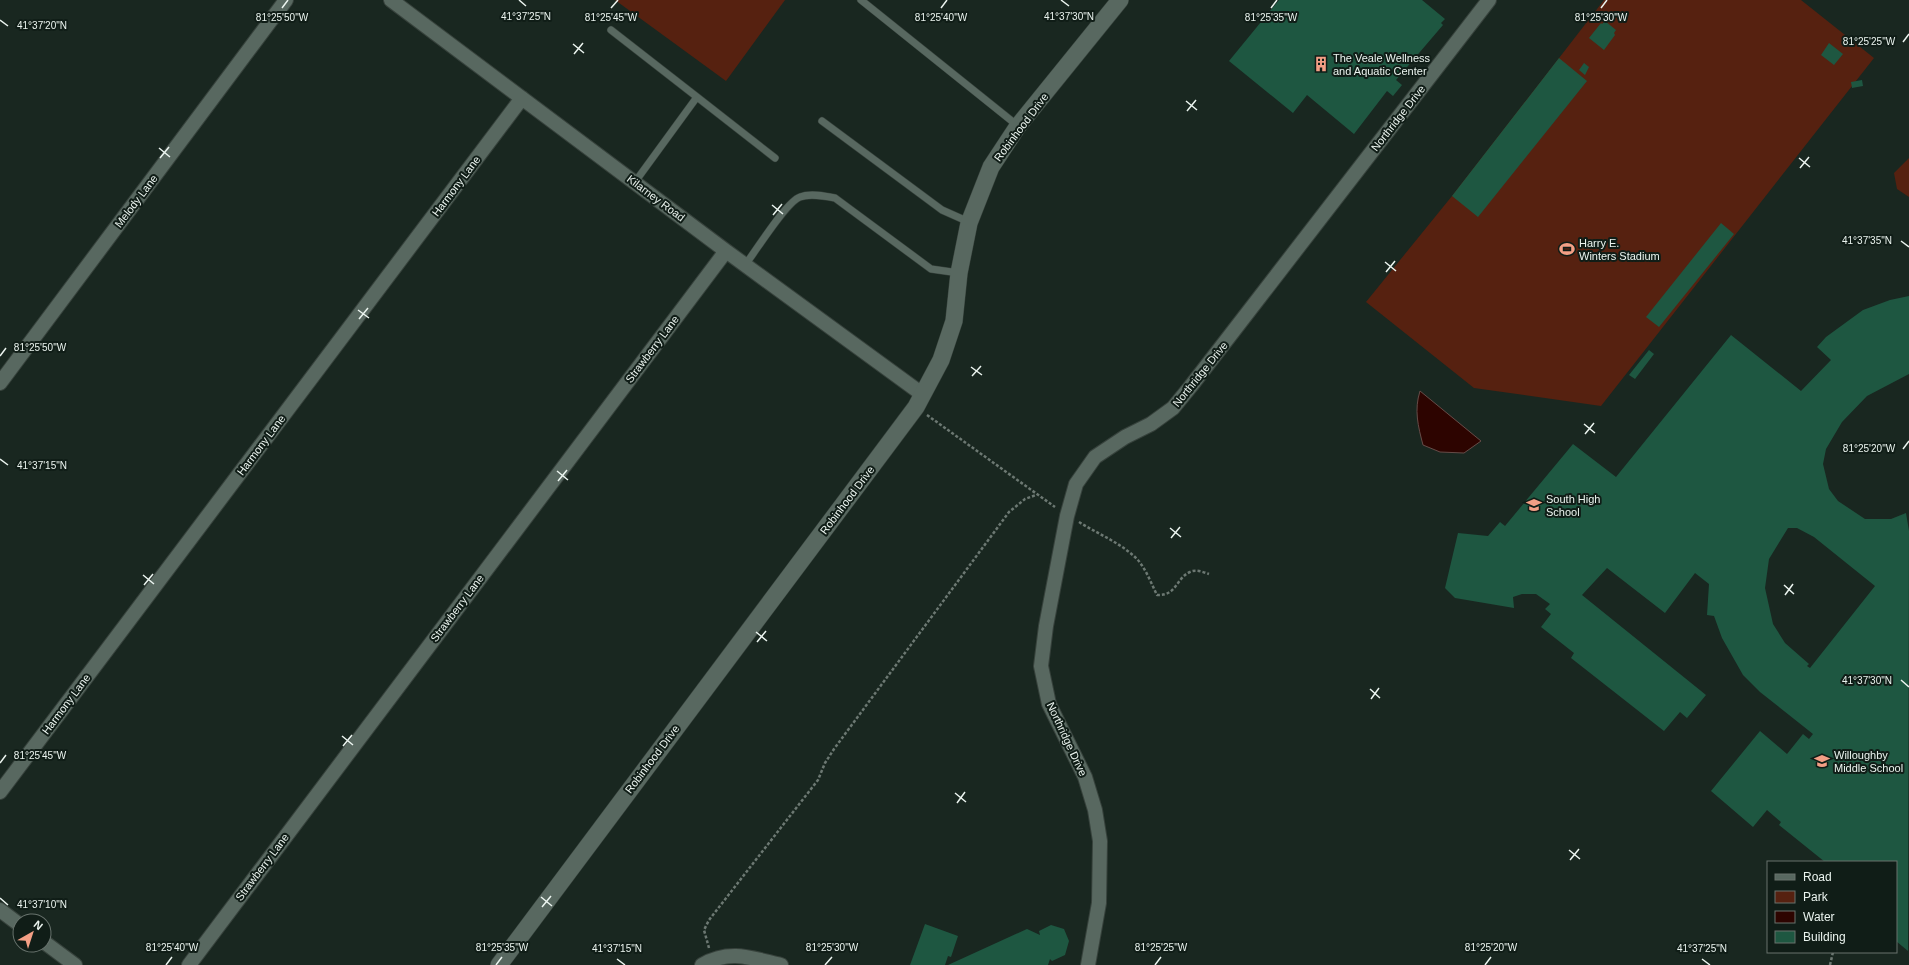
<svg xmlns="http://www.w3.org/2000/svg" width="1909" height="965" font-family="Helvetica,sans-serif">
  <rect width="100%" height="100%" fill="#192720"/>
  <path fill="#562110" d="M615,0H785L726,81Z
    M1604,0H1801L1874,58L1601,406L1474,388L1366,302L1452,196Z
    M1909,158V197L1897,189L1894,173Z"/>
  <path fill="#2d0400" stroke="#664c48" d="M1420,391L1481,441L1464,453L1440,452L1423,445C1418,426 1414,410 1420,391Z"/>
  <path fill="#1e5741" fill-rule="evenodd" d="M1279,0H1422L1445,19L1441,23L1443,25L1396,80L1402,85L1393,96L1387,91L1354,134L1307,95L1293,113L1229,61Z
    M1605,21L1616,30L1614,33L1615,35L1604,50L1589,38L1601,23L1602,24Z
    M1829,43L1843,54L1834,65L1821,55Z
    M1559,58L1587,81L1478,217L1452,196Z
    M1584,63L1589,67L1585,75L1579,70Z
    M1862,80L1863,86L1852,88L1851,82Z
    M1721,223L1734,234L1659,327L1646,317Z
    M1909,296V374L1867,396L1842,422L1826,449L1823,464L1829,489L1838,501L1865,519H1891L1906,513L1909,531L1908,951L1896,941V862H1825L1779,825L1781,822L1767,810L1753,827L1711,791L1760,731L1787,754L1803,734L1809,739L1813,734L1760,692L1743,675L1722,638L1714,616L1707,615L1709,584L1695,573L1665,613L1607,568L1582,595L1706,695L1687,718L1680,712L1664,731L1571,658L1574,653L1541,627L1551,614L1545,609L1550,604L1536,594H1522L1513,597L1514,608L1455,598L1445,588L1458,533L1488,536L1500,522L1505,526L1573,444L1616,477L1731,335L1801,391L1831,360L1817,347L1826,337L1863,310L1890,300ZM1788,528H1797L1814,537L1875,586L1810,668L1807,666L1809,664L1785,643L1773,624L1765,588L1769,559Z
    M1649,350L1654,354L1635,379L1629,375Z
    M925,924L958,936L951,957L948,956L945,965H910Z
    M1051,925L1064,929L1069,941L1065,955L1052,961L1050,959L1048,965H948L1027,929L1040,935L1039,931Z"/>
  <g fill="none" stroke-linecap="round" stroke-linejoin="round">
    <g stroke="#37423c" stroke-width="8">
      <path id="service" d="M861,0L1018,126
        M611,30L697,97L635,182
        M697,97L775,158
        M822,121L942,210L969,222
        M745,265C756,251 786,202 800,197C810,193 825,196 835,198L931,269L959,273"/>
    </g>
    <g stroke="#37423c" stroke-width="16">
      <path id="minor" d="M391,0L726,251L922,394
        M0,383L286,0
        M0,792L522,98
        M0,910L20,925
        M44,942L75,965
        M189,965L726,251
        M702,965C730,949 751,958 781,965
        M1088,965L1099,903L1100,841L1095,810L1085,777L1049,704L1041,666L1046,626L1067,516L1076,484L1095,457L1125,437L1151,424L1173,408L1191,386L1489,0"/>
    </g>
    <g stroke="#37423c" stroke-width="18">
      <path id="tertiary" d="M499,965L916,407L941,360L954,321L959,273L969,223L991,167L1018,126L1120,0"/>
    </g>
    <path stroke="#6c7872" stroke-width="2.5" stroke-dasharray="3 2" stroke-linecap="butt" d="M927,415L1055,507
      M1079,522C1098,534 1121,543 1137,559C1146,569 1151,583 1157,595C1177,596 1176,578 1190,572C1196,569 1203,572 1209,574
      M709,948L704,930L709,920L818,780L825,763L834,749L1009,512L1025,499L1036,495
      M1830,965L1833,952"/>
    <use href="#service" stroke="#586860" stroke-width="7"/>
    <use href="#minor" stroke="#586860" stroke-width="14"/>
    <use href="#tertiary" stroke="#586860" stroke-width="17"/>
  </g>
  <path fill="none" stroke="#ebf4ef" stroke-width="1.5" d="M519,0L526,6M1061,0L1069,6M282,8L288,0M611,8L618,0M941,8L947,0M1271,8L1277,0M1601,8L1607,0M0,20L8,26M1903,42L1909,34M573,44L584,53M574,54L583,43M1186,101L1197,110M1187,111L1196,100M159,148L170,157M160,158L169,147M1799,158L1810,167M1800,168L1809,157M772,205L783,214M773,215L782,204M1901,241L1909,247M1385,262L1396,271M1386,272L1395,261M358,310L369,318M359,319L368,308M0,356L6,348M971,367L982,375M972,376L981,366M1584,424L1595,433M1585,434L1594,423M1903,449L1909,441M0,459L8,465M557,471L568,480M558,481L567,470M1170,528L1181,537M1171,538L1180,527M143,575L154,584M144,585L153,574M1784,585L1794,594M1785,595L1793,584M756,632L767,641M757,642L766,631M1901,680L1909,687M1370,689L1380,698M1371,699L1379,688M342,736L353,745M343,746L352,735M0,763L6,755M955,793L966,802M957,803L965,792M1569,850L1580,859M1570,860L1579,849M541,897L552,906M0,898L8,905M542,907L551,896M617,959L625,965M1702,959L1710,965M166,965L172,957M496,965L502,957M825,965L832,957M1155,965L1161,957M1485,965L1491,957"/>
  <defs>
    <g id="building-bare" transform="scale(1.2)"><path d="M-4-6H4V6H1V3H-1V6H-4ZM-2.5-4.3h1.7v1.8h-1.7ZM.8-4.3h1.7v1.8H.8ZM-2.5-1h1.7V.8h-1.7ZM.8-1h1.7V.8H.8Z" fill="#f39f85" stroke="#101d17" stroke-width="2.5" paint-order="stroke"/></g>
    <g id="stadium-bare" transform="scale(1.2)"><path d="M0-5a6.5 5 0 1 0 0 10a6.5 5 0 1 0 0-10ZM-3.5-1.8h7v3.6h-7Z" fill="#f39f85" stroke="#101d17" stroke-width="2.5" paint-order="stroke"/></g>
    <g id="school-bare" transform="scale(1.2)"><path d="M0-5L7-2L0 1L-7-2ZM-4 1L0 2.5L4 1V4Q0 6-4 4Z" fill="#f39f85" stroke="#101d17" stroke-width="2.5" paint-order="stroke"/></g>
  </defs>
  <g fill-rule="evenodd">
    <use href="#building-bare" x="1321" y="64"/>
    <use href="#stadium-bare" x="1567" y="249"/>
    <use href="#school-bare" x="1534" y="505"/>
    <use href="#school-bare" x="1822" y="761"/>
  </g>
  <g text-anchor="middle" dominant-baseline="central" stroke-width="4" stroke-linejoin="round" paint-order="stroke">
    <g font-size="11" fill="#ebf4ef" stroke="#101d17" text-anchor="start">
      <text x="1333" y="58">The Veale Wellness<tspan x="1333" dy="13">and Aquatic Center</tspan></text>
      <text x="1579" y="243">Harry E.<tspan x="1579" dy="13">Winters Stadium</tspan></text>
      <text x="1546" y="499">South High<tspan x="1546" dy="13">School</tspan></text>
      <text x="1834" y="755">Willoughby<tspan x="1834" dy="13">Middle School</tspan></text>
    </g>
    <g font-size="11" fill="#ebf4ef" stroke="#101d17">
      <text transform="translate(1398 118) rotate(-52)">Northridge Drive</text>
      <text transform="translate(1021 127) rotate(-53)">Robinhood Drive</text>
      <text transform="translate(456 186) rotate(-53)">Harmony Lane</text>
      <text transform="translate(656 198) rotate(37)">Kilarney Road</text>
      <text transform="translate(136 201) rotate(-53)">Melody Lane</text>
      <text transform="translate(652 349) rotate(-53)">Strawberry Lane</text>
      <text transform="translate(1200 374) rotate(-51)">Northridge Drive</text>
      <text transform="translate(261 445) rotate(-53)">Harmony Lane</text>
      <text transform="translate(847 500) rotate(-53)">Robinhood Drive</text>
      <text transform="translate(457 608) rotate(-53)">Strawberry Lane</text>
      <text transform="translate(66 704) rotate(-53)">Harmony Lane</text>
      <text transform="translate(1067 739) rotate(65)">Northridge Drive</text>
      <text transform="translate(652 759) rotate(-53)">Robinhood Drive</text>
      <text transform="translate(262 867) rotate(-53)">Strawberry Lane</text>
    </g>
  </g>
  <g font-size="10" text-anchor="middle" fill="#ebf4ef" stroke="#101d17" stroke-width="4" stroke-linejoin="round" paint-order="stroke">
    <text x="526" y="20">41°37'25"N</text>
    <text x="1069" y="20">41°37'30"N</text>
    <text x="611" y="21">81°25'45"W</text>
    <text x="941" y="21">81°25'40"W</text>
    <text x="1271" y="21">81°25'35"W</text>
    <text x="1601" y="21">81°25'30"W</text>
    <text x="282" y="21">81°25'50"W</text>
    <text x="42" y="29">41°37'20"N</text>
    <text x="1869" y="45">81°25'25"W</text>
    <text x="1867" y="244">41°37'35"N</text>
    <text x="40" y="351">81°25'50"W</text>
    <text x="1869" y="452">81°25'20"W</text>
    <text x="42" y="469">41°37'15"N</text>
    <text x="1867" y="684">41°37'30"N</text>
    <text x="40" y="759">81°25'45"W</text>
    <text x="42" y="908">41°37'10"N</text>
    <text x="172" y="951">81°25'40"W</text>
    <text x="502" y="951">81°25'35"W</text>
    <text x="832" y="951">81°25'30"W</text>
    <text x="1161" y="951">81°25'25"W</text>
    <text x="1491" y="951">81°25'20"W</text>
    <text x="617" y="952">41°37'15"N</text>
    <text x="1702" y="952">41°37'25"N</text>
  </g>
  <rect x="1767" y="861" width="130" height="92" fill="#101d17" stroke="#68736d"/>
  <rect x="1775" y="874" width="20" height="6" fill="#586860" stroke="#68736d"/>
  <text x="1803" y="881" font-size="12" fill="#ebf4ef">Road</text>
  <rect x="1775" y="891" width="20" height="12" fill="#562110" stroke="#68736d"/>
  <text x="1803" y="901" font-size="12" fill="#ebf4ef">Park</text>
  <rect x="1775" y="911" width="20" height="12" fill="#2d0400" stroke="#68736d"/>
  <text x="1803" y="921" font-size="12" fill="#ebf4ef">Water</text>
  <rect x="1775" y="931" width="20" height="12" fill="#1e5741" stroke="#68736d"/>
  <text x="1803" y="941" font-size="12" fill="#ebf4ef">Building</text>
  <g transform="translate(32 933) rotate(39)"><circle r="19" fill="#101d17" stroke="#68736d"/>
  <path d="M0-3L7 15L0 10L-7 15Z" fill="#f39f85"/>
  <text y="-6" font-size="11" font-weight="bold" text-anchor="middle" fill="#ebf4ef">N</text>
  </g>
</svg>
